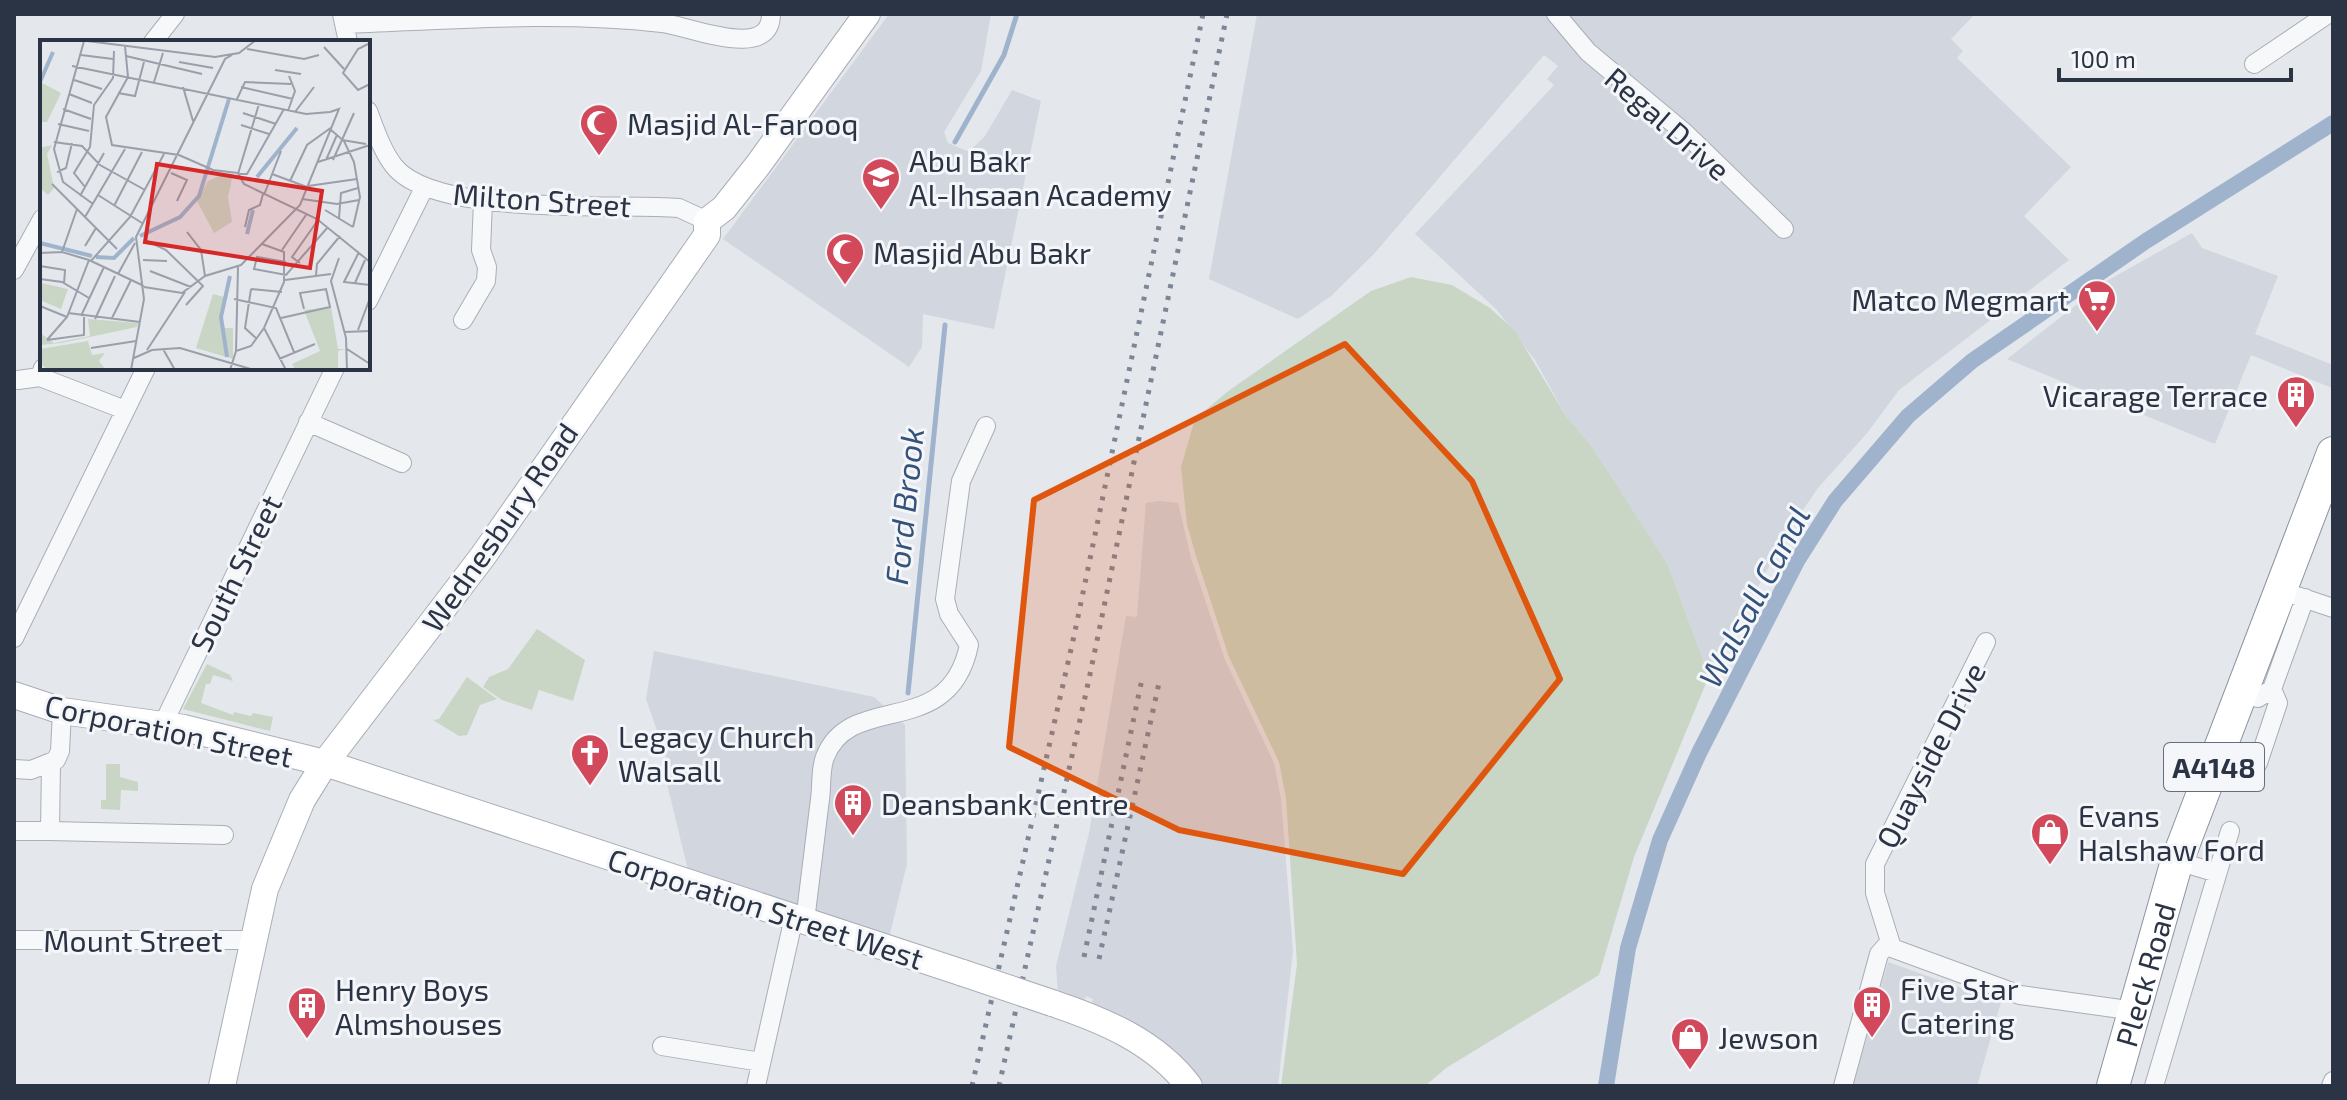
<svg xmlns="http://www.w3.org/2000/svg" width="2347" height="1100" font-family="'Exo 2',sans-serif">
  <rect width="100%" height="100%" fill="#e4e7ec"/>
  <path fill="#d2d6de" d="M889,14H991L981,71L944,132L948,143L967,151L973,148L985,136L1012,90L1041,101L994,329L923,314L922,347L909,367L723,239Z
    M1257,14H1975L1951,39L1963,51L1957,58L2071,167L2024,216L2069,260L1899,390L1868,432L1818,488L1789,530L1709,676L1668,565L1591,445L1566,416L1535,360L1497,310L1415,234L1554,85L1547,79L1558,66L1544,55L1374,254L1331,296L1298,319L1209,279Z
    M2192,233L2202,248L2278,276L2255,334L2333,365L2332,388L2251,355L2215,444L2007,359L2107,281Z
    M1159,501L1178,503L1191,558L1225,660L1274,763L1281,799L1293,951L1278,1086H1204L1175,1050L1142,1029L1090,1009L1093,999L1086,996L1082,1006L1058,996L1056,966L1089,833L1126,616L1137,617L1146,503Z
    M654,651L874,697L905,725L907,864L889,938L688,870L666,780L667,759L646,699Z
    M1888,962L2001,1002L1977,1086H1853Z"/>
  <path fill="#c9d6c5" d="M1411,277L1452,285L1490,308L1515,331L1566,416L1591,445L1668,565L1709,676L1634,857L1599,975L1446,1068L1425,1086H1281L1297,964L1286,798L1279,762L1229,657L1196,556L1187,524L1181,467L1195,419L1227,392L1371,291Z
    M537,629L585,660L573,701L539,690L532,710L502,700L483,687L489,677L508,669Z
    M207,664L230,675L233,681L213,675L210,684H206L201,703L233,715L234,712L251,716L253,713L273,717L270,731L183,709Z
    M467,677L497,699L480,705L467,735L459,736L433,720L439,719Z
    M106,764H120V777L138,782V791L121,790L120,810L101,809V800H106Z"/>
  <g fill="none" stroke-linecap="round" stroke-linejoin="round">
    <path stroke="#9fb4cc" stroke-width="5" d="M955,142L1004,55L1017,14
      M908,693L945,325"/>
    <path stroke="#9fb4cc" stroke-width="16" d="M1606,1086L1628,948L1660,840L1699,753L1797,561L1835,501L1908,416L1972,361L2146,241L2333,123"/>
    <g stroke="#a9aeb7" stroke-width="20">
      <path id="street" d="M342,14L348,42
        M1556,14L1588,52L1685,133L1784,229
        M344,24C450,20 556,11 662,23C690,26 771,62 771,14
        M153,42L175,14
        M2254,64L2328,14
        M368,111C375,129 382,151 394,166C434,217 614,203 679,208L707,221
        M14,270L42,219
        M368,301L424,188
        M463,320L486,281L487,267L481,250L483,201
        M40,377L125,410
        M18,380L40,377L43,368
        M308,422L402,463
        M2294,595L2333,608
        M14,638L146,368
        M1986,642L1875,864V893L1892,948L2020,995L2135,1011
        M2242,695L2258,698L2272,689L2305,598
        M163,724L335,368
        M2258,763L2278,703L2272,689
        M51,764L50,831L224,835
        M14,769L31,770L56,760L60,751L62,711
        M14,831H50
        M2177,861L2217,873
        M805,921C810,880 815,840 820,799C822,787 820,769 825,757C851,690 949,742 969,645L949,614L945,599L961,481L986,426
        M14,940H252
        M662,1046L761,1062
        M756,1086L794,917
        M1843,1086L1879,954L1886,946L1892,948
        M2154,1086L2230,831
        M2331,1086L2333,1081"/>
    </g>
    <g stroke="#a9aeb7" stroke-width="28">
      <path id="secondary" d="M14,695L62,711L184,728L325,763L963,973
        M1052,1003C1103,1020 1156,1042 1189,1086
        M222,1086L265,889L302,800L325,763L483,556L707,235V221L724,208L758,165L867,14"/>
    </g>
    <g stroke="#8b94a3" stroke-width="34">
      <g id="highway">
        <path id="s1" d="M2113,1086L2177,861L2333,453"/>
      </g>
    </g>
    <use href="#street" stroke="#f7f8fa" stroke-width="18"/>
    <use href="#secondary" stroke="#fff" stroke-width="26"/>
    <use href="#highway" stroke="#fff" stroke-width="32"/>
    <path stroke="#7d8696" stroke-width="5" stroke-dasharray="4 8" stroke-linecap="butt" d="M1084,957L1142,679
      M1099,959L1159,683
      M972,1086L1074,636L1203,14
      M999,1086L1089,679L1227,14"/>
    <g stroke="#a9aeb7" stroke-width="28" stroke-linecap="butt">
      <path id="secondary-bridge" d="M963,973L1052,1003"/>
    </g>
    <use href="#secondary-bridge" stroke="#fff" stroke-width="26"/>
  </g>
  <path fill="#df570f" fill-opacity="0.2" stroke="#df570f" stroke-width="6" stroke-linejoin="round" d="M1345,344L1472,481L1560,679L1403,874L1179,830L1009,747L1034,500Z"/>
  <defs>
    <g id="mosque-pin" transform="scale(2)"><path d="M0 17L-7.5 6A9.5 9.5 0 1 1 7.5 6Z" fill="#d1495b" stroke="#f4f6f9"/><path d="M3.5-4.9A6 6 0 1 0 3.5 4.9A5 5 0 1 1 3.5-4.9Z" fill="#fff"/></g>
    <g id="school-pin" transform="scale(2)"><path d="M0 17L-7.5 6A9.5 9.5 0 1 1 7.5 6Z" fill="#d1495b" stroke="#f4f6f9"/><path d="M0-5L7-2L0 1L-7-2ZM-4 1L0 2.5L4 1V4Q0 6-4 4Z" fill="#fff"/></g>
    <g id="supermarket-pin" transform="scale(2)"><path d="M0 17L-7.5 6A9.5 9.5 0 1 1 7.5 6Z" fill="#d1495b" stroke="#f4f6f9"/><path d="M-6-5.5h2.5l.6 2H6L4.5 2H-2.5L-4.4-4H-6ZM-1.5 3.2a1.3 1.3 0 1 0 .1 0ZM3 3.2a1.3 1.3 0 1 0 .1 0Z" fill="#fff"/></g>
    <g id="building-pin" transform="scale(2)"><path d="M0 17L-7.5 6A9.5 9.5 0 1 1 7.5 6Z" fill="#d1495b" stroke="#f4f6f9"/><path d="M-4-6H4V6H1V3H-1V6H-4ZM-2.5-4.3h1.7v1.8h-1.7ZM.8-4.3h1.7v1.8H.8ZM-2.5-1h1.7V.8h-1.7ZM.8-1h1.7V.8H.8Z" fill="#fff"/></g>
    <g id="church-pin" transform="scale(2)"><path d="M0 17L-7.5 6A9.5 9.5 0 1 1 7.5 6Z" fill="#d1495b" stroke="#f4f6f9"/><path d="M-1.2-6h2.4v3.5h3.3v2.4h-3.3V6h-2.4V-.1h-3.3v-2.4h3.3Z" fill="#fff"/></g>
    <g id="shop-pin" transform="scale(2)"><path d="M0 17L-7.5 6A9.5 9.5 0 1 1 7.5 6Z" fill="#d1495b" stroke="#f4f6f9"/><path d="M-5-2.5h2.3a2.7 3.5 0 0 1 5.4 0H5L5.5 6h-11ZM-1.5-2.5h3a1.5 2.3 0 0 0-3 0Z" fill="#fff"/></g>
  </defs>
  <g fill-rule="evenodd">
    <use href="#mosque-pin" x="599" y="123"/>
    <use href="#school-pin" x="881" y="177"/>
    <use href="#mosque-pin" x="845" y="252"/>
    <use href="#supermarket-pin" x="2097" y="299"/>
    <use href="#building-pin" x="2296" y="395"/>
    <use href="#church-pin" x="590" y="753"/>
    <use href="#building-pin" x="853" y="803"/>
    <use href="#shop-pin" x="2050" y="832"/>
    <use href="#building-pin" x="1872" y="1005"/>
    <use href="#building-pin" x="307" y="1006"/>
    <use href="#shop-pin" x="1690" y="1037"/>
  </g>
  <g text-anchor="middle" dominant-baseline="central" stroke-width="6" stroke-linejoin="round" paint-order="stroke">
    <rect fill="#f4f6f9" stroke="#676e7b" stroke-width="2" x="2164" y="743" width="100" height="48" rx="6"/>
    <g font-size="28" font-weight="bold" fill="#2b3445">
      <text x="2214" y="767">A4148</text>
    </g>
    <g font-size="30" fill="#2b3445" stroke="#f4f6f9" text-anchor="start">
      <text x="627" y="123">Masjid Al-Farooq</text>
      <text x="909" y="160">Abu Bakr<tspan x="909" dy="34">Al-Ihsaan Academy</tspan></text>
      <text x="873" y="252">Masjid Abu Bakr</text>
      <text x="2069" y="299" text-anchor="end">Matco Megmart</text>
      <text x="2268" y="395" text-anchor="end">Vicarage Terrace</text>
      <text x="618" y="736">Legacy Church<tspan x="618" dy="34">Walsall</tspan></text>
      <text x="881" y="803">Deansbank Centre</text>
      <text x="2078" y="815">Evans<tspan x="2078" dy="34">Halshaw Ford</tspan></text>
      <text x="1900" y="988">Five Star<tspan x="1900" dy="34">Catering</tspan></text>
      <text x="335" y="989">Henry Boys<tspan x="335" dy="34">Almshouses</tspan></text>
      <text x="1718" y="1037">Jewson</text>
    </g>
    <g font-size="30" fill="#2b3445" stroke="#f4f6f9">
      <text transform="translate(1668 123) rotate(41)">Regal Drive</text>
      <text transform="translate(542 199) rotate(4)">Milton Street</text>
      <text transform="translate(499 527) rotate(-55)">Wednesbury Road</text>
      <text transform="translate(235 573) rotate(-64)">South Street</text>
      <text transform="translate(169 730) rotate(12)">Corporation Street</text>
      <text transform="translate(1930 755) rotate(-63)">Quayside Drive</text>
      <text transform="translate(766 908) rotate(18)">Corporation Street West</text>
      <text x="133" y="940">Mount Street</text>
      <text stroke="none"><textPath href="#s1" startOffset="116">Pleck Road</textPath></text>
    </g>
    <g font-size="32" font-style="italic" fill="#34527a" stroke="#f4f6f9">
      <text transform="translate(903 506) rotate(-84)">Ford Brook</text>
      <text transform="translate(1753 596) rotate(-62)">Walsall Canal</text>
    </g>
  </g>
  <g transform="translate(40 40)">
    <rect width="330" height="330" fill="#e4e7ec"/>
    <path d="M2,43L21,53L7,82H0ZM12,105L7,114L14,148L8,155L0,148V108ZM186,133L193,134L188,157L192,182L174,193L157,161L168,141ZM1,243L28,249L21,269L0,260ZM173,254L184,257L180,273L185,288H193V319L156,308ZM291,267L298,309H305L298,311V330L255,329L252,324L280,311L264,270ZM48,279L98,283L97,287L21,303L0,305V293L14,303L50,296ZM48,301L52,315L65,313L59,321L66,330H7L0,322V309Z" fill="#c9d6c5"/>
    <path fill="none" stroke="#9fb4cc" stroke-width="4" d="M0,42L13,12M217,137L257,88M207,194L213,170M100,196L140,177L159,156L189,59M0,203L52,216M56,217L74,218L94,198M187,317L181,277L190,236"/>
    <path fill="none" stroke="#9a9fa9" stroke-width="2" d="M39,0L175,17L199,13L216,0M44,1L14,109L23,142L53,164M330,3L318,9L303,33L318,50L330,44M85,6L88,37L66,77L72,105L139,115L173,130L198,133M284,7L304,29M207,9L264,19L279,15M41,15L73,19M86,16L162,34M139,22L173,28M32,26L266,74L290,72M235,30L261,34M34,40L62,49M114,42L123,13M143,47L153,81M201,47L253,59M78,53L95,56L104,22M29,54L52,63M197,59L205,42L251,44M23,69L51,79M248,71L255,51L249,36M255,72L274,47M203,73L236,84M18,84L49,91M201,85L229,94M291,90L304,101L314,122L320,157L313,187M302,100L326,104M14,102L42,106L60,125L105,150M330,117V154M286,120L297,95M293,120L314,73M278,122L330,105M17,132L26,128L32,103M131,133L147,140L137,161M198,134L204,144L277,179L330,222M198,134H207L244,69M198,134L219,64M232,134L267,147M250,141L267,105L292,87M12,144L77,209M268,146L317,139M45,147L34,133L50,107L54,65L73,38L74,11M58,155L102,183M224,155L241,111M40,156L64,113M262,159L297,164L319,160M74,166L102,112M285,170L313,187M45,177L85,109M299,178L301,153L318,148M205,187L209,170L220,165L223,154M147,192L161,210L165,236M50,198L45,206L56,188M107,201L126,210L163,246L146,265M242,210L266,175M22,212L37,169M319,212L304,242L330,245M0,213L22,212L49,220L104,246M299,218L291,241L306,298L307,330M103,220L127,221M51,221L90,177L124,114M246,222L217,217L214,229L246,235L288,187M260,223L252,217L278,180M0,226L25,230L24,244M110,231L151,247M78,234L95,203M276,235L277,224L300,196M0,239L22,242L49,258M245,240L291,234M315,243L325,220M104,247L142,253L165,236L201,225L260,165L299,69L290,72M211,249L205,288L217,299M211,249L242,252M194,259L236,268L254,312M0,266L27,277M264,269L260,253L287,249M28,273L100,282M41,276L64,227M72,278L91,240M241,278L290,267L286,249M55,279L75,236M224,288L246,330M318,290L330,258M304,292L330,291M7,300L27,277L49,220M7,300L44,295V277M51,308L96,301M123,309L135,330M307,309L330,324M107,310L145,252M196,311L211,306L224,288L244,242V212L222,204M94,318L112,310L140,308L214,330M239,319L275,304M91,330L104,259L96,197L185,19L192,15M190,330L196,311L198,227"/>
    <path fill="#d62828" fill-opacity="0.15" stroke="#d62828" stroke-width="4" d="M117,124L282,151L270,228L105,202Z"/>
    <rect width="330" height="330" fill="none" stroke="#2b3445" stroke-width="4"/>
  </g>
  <rect width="2347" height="1100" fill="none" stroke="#2b3445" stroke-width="32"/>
  <path d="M2059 68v12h232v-12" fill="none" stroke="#2b3445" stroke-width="4"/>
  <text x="2071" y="68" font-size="24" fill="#2b3445" stroke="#f4f6f9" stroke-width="6" paint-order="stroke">100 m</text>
</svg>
